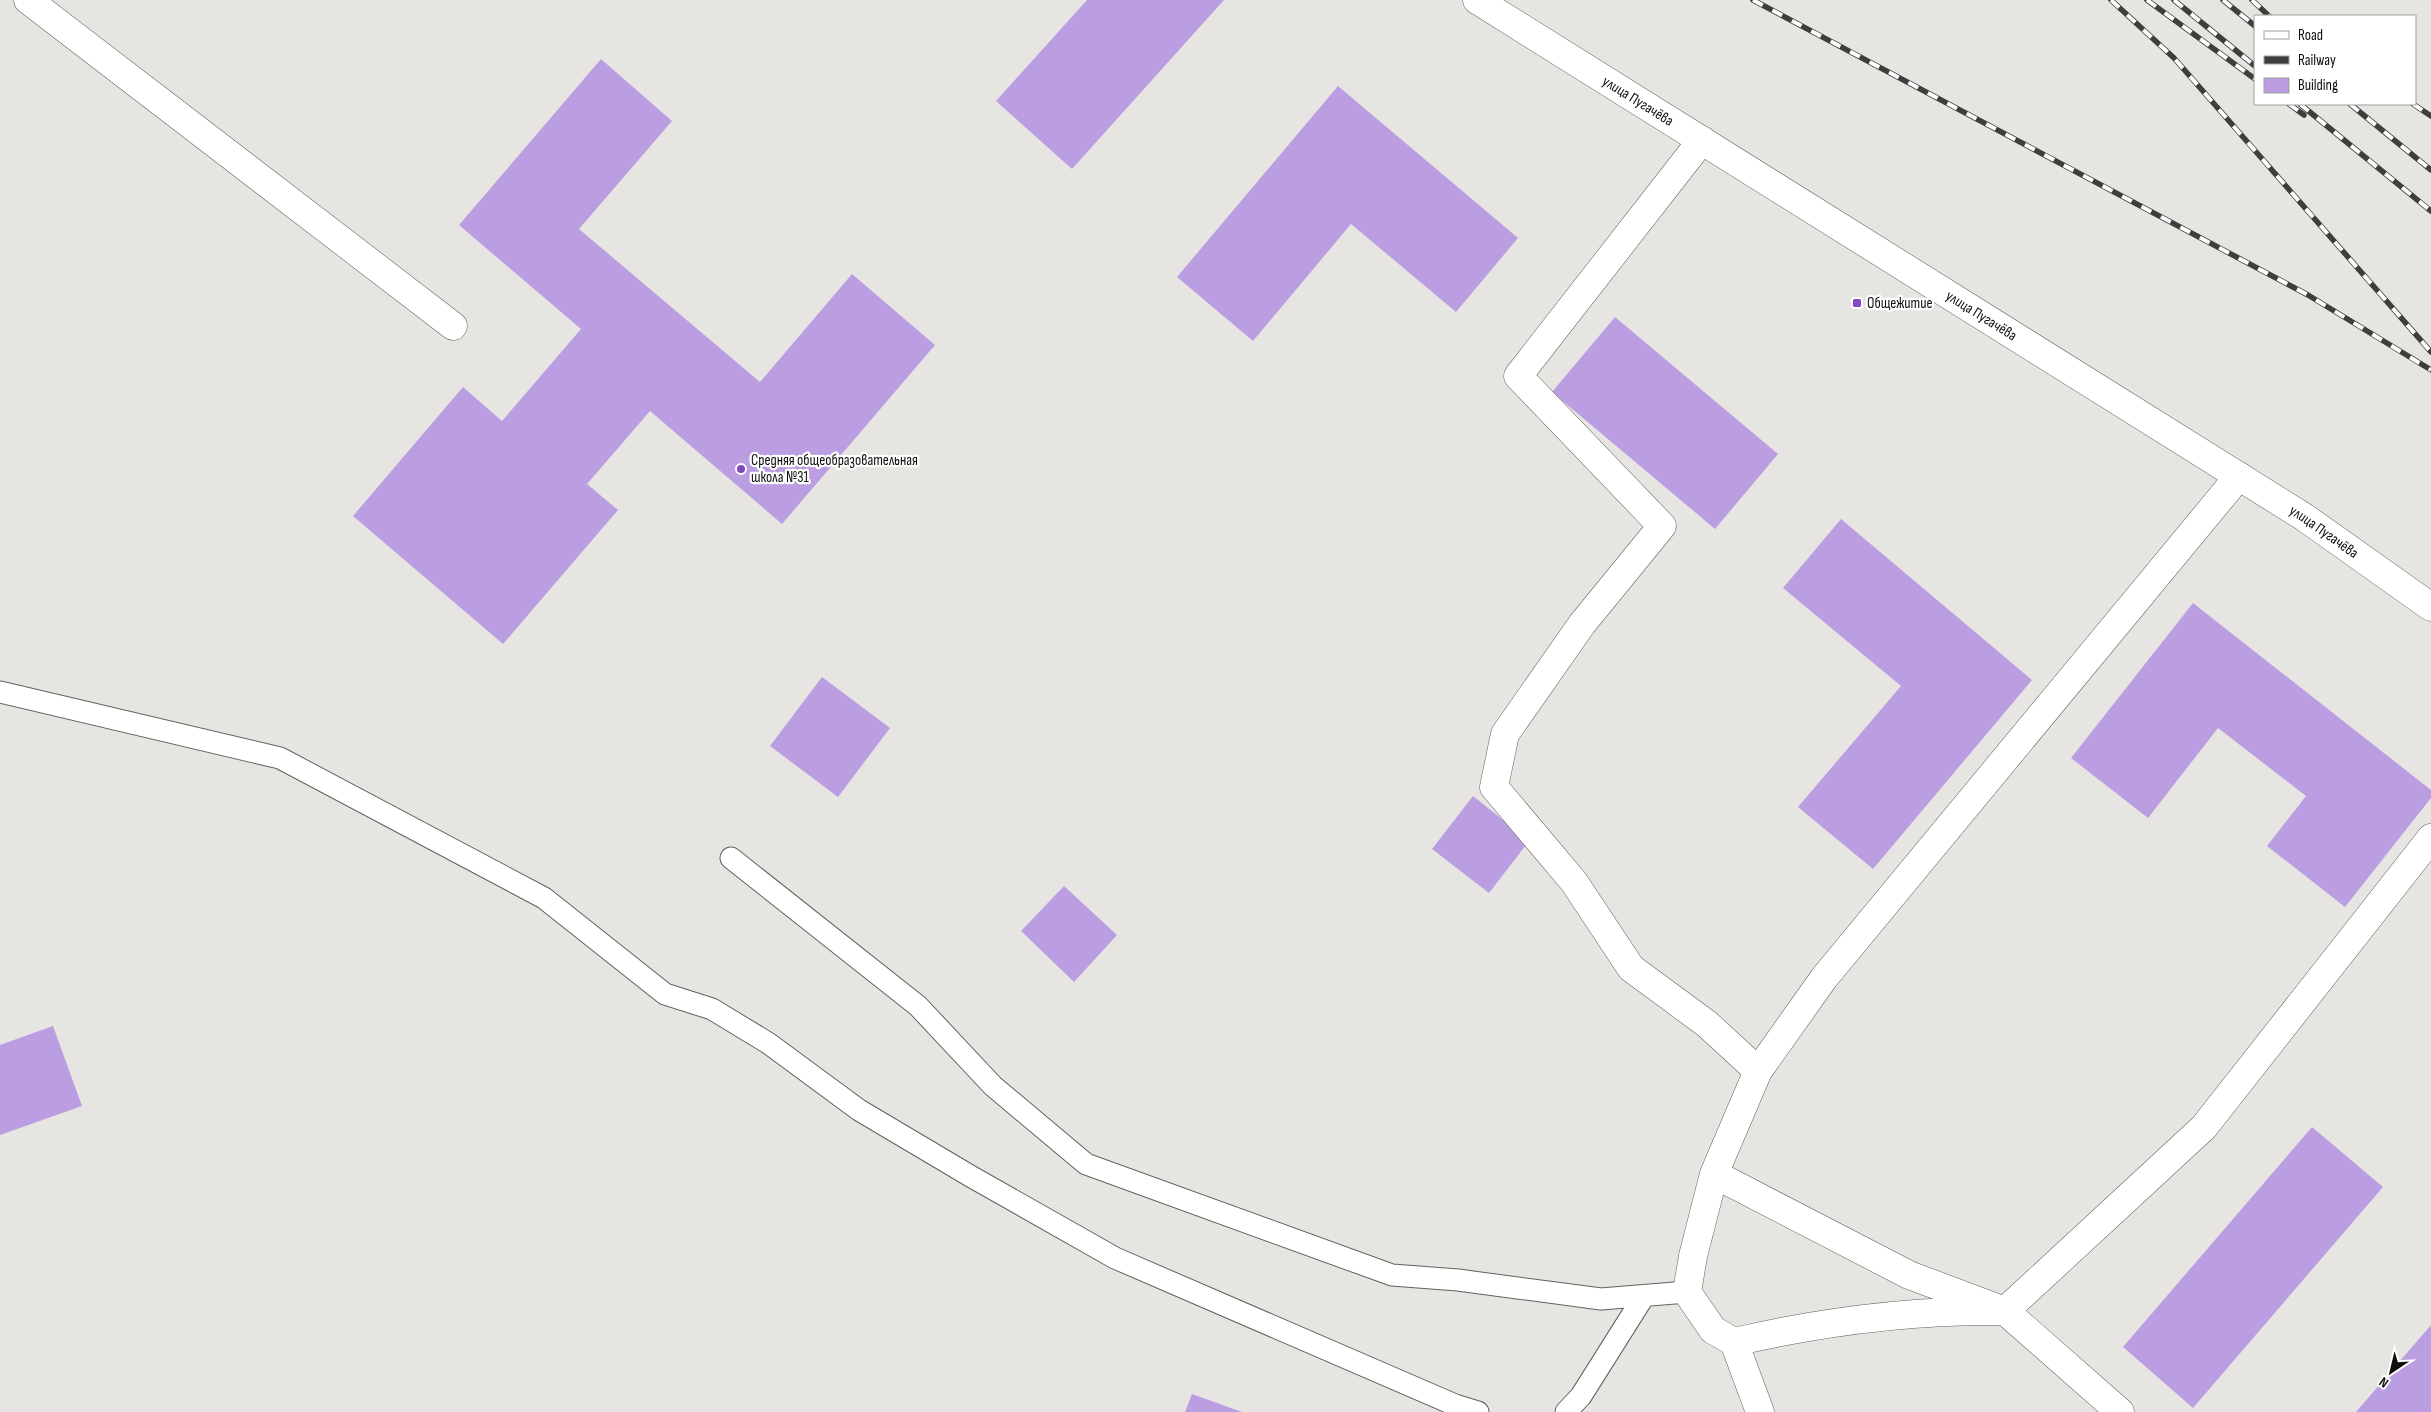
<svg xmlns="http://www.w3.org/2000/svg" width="2431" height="1412" font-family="'Sofia Sans Condensed',sans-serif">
  <rect width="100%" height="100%" fill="#e7e5e1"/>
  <path fill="#bb9ee2" d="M1087,0H1224L1072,169L996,101Z
    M601,59L672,121L579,229L760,382L852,274L935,345L782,524L650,411L587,484L618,510L503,644L353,516L463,387L502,421L581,329L459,225Z
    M1338,86L1518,238L1456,312L1351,224L1253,341L1177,277Z
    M1615,317L1778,454L1715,529L1552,392Z
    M1841,519L2032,680L1873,869L1798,807L1901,686L1783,588Z
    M2193,603L2431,790V798L2345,907L2267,846L2306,796L2218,728L2148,818L2071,758Z
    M822,677L890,728L838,797L770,746Z
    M1473,796L1529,841L1489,893L1432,849Z
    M1064,886L1117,935L1074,982L1021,931Z
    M53,1026L82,1106L0,1135V1045Z
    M2312,1127L2383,1187L2193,1408L2123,1347Z
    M2431,1325V1412H2356Z
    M1192,1394L1242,1412H1185Z"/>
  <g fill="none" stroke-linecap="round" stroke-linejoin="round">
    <g stroke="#63615d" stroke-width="23">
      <path id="service" d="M0,692L280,758L544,898L665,994L712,1009L768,1043L859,1110L972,1177L1115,1258L1455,1405L1478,1412
        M731,858L918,1006L993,1086L1086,1164L1392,1275L1458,1280L1601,1299L1687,1292
        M1566,1412L1581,1396L1644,1296"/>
    </g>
    <g stroke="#63615d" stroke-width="29">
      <path id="minor" d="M28,0L453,326
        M1702,140L1518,376L1662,526L1582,624L1505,734L1494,787L1574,882L1631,968L1707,1024L1758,1071
        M1714,1174L1693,1256L1687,1292L1713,1330L1734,1342C1824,1321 1913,1310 2005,1311L2204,1127L2431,838
        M1734,1342L1760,1412
        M2120,1412L2005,1311L1909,1275L1714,1174L1758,1071L1824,978L2239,476"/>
    </g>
    <g stroke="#63615d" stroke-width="29">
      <g id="tertiary">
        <path id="s1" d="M1477,0L2304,517L2431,607"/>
      </g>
    </g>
    <use href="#service" stroke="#fff" stroke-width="21"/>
    <use href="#minor" stroke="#fff" stroke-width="28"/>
    <use href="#tertiary" stroke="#fff" stroke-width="28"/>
    <g stroke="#3f3e3c" stroke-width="5.5">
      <path id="rail" d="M1753,0L2308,295L2431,370
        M2111,0L2174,58L2431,352
        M2147,0L2255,79
        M2174,0L2255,66
        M2223,0L2255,26
        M2252,0L2269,16
        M2289,104L2304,115
        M2300,104L2431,211
        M2350,104L2431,170
        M2413,104L2431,116"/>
    </g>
    <use href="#rail" stroke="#fff" stroke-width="4" stroke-dasharray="11" stroke-linecap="butt"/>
  </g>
  <g fill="#8248be" stroke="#fff" stroke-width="2">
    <rect x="1852" y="298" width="10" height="10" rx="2.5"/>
    <circle cx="741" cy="469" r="5"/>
  </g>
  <g text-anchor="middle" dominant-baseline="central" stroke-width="4.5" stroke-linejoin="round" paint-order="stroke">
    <g font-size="15" fill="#0e0e0c" stroke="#fff">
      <text stroke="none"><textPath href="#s1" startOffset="190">улица Пугачёва</textPath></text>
      <text stroke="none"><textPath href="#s1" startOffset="595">улица Пугачёва</textPath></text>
      <text stroke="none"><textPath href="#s1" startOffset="1000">улица Пугачёва</textPath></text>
    </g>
    <g font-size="15" fill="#0e0e0c" stroke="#fff" text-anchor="start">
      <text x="1867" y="303">Общежитие</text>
      <text x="751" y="460">Средняя общеобразовательная<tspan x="751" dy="17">школа №31</tspan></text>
    </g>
  </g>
  <rect x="2254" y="15" width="162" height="90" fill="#ffffff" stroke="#9f9f9e"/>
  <rect x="2264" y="31" width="25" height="8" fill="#ffffff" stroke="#9f9f9e"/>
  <text x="2298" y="40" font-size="15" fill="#0e0e0c">Road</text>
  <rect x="2264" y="56" width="25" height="8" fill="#3f3e3c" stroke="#9f9f9e"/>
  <text x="2298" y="65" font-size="15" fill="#0e0e0c">Railway</text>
  <rect x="2264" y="78" width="25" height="15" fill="#bb9ee2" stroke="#9f9f9e"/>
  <text x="2298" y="90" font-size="15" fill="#0e0e0c">Building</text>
  <g transform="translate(2391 1372) rotate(215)" stroke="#ffffff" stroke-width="4" paint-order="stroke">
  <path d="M0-4L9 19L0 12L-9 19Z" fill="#0e0e0c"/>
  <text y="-8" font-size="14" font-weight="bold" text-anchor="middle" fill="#0e0e0c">N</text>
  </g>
</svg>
